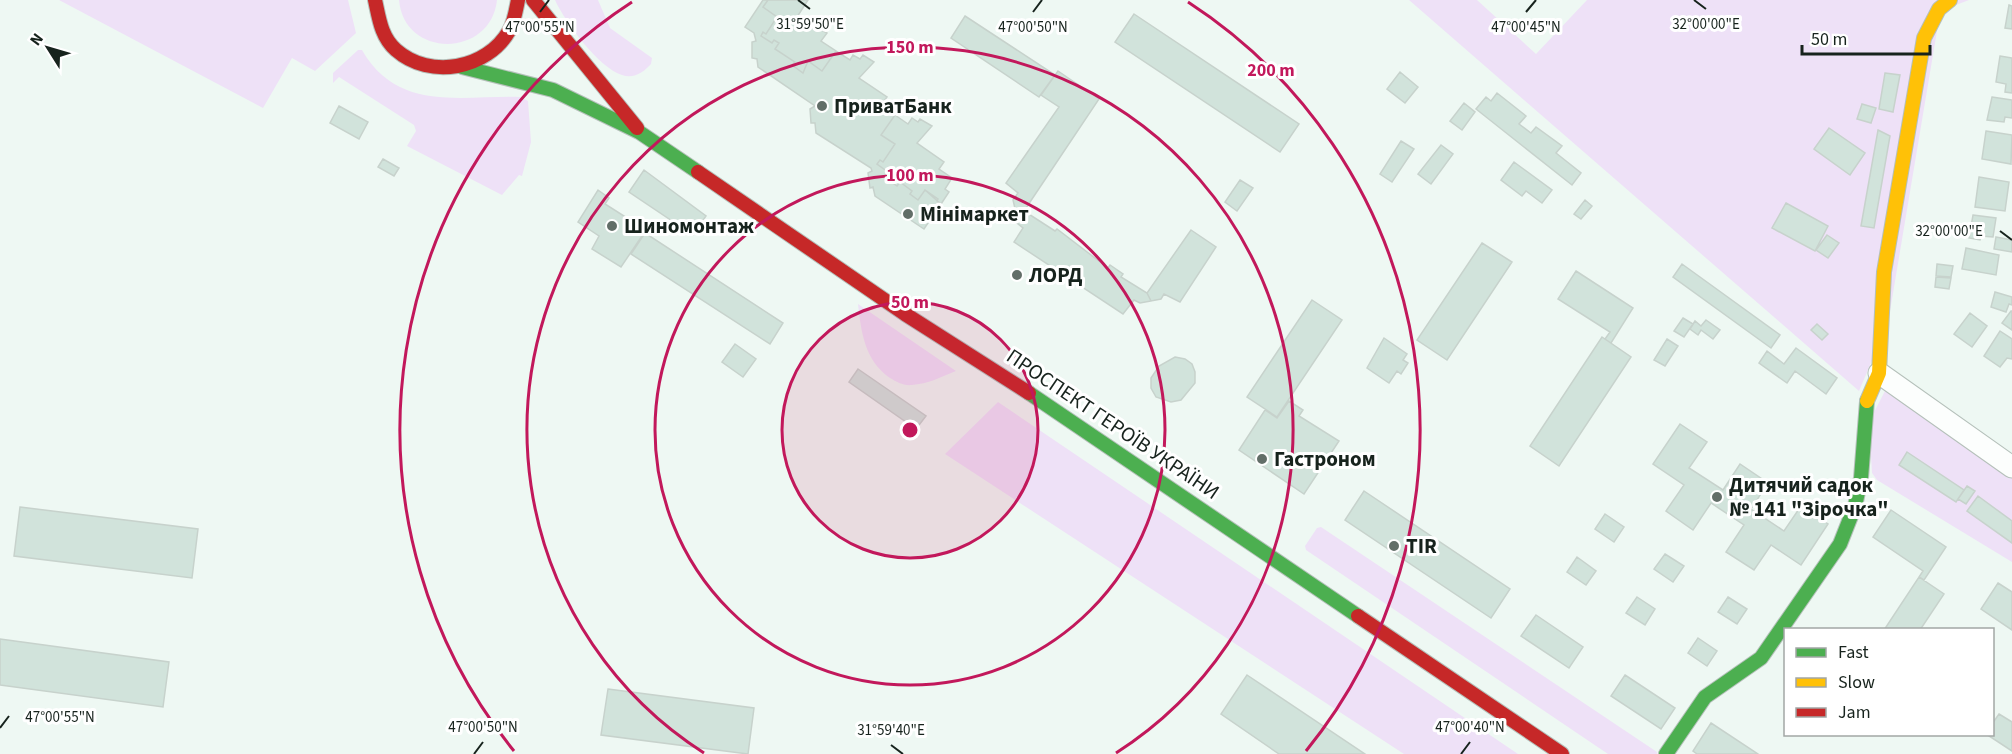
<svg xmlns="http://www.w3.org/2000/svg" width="2012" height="754" font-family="'Source Sans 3',sans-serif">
  <rect width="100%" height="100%" fill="#eef8f3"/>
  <path fill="#eee1f7" d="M59,0H348L356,33L315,71L292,58L263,108Z
    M399,0H497C491,58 404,59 399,0Z
    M555,0H598L610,28L652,58L651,64C644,72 634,79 622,75C599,68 565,22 555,0Z
    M1409,0H1477L1536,54L1587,0H1969L1956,5L1939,19L1888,323L1859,391Z
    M358,50H362C398,113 462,95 520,97L528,101L531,142L522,176L519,175L502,195L407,146L416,131L414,125L339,77L333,83V73Z
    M858,304L956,371C941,377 928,384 912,385C903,386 897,382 890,378C865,361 861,332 858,304Z
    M1885,391L1893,392L2012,476V562L1877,480L1872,473L1869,422Z
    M998,402L1518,754H1404L945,454Z
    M1321,527L1657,752V754H1608L1306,550L1305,546L1317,528Z"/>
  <path fill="#d1e3db" stroke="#c7d2cc" stroke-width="1.5" d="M763,0H768L763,7L777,17L766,34L763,32L761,36L772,43L774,40L779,43L775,49L795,62L792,65L803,73L808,61L822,71L836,51L850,60L853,55L860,59L863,55L874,62L859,78L887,97L881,105L895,115L881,135L895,144L883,162L880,160L877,164L888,172L891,168L896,171L887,179L897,186L900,182L912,191L910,194L918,200L925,190L938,199L937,201L941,204L924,229L875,196L873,187L870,188L868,173L872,171L871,168L816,133L815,123H811L810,109L815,106L758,67L757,59L752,58V42L756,41L754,33L745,27Z
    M768,0H808L797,17L827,33L821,41L836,51L822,71L808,61L803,73L792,65L795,62L775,49L779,43L774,40L772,43L761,36L763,32L766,34L777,17L763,7Z
    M2009,5L2012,6V29L2005,28Z
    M1134,14L1299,124L1280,152L1115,42Z
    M965,16L1055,75L1039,97L951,38Z
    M2000,56L2012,58V93L2005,92L2006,84L1996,82Z
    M1058,71L1099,99L1024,211L1016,213L1013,200L1018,193L1006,183L1059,107L1041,95Z
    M1400,72L1418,87L1405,103L1387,89Z
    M1885,73L1900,75L1893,112L1879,109Z
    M1497,93L1526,116L1519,124L1531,133L1536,127L1562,146L1556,153L1581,173L1572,185L1476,109L1486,97L1491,101Z
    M1992,97L2012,100V118L2005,117L2004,122L1987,120Z
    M1464,103L1475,112L1462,130L1450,121Z
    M1862,104L1876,108L1871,123L1857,119Z
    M339,106L368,122L359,139L330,123Z
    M895,115L908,124L912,118L918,122L920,119L932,126L917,143L944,162L939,169L952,178L945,189L949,192L941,204L925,190L918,200L910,194L912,191L900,182L897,186L887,179L896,171L891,168L888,172L877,164L880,160L883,162L895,144L881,135Z
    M1829,128L1865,153L1850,175L1814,149Z
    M1878,130L1890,136L1874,228L1861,226Z
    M1986,131L2012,135L2011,164L1982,159Z
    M1401,141L1414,149L1392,182L1380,174Z
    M1441,145L1453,154L1431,184L1418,174Z
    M383,159L399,168L394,176L378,167Z
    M1514,162L1552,190L1542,203L1526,191L1522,196L1501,180Z
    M644,170L706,216L693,235L629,192Z
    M1979,177L2009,182L2005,211L1975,207Z
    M1240,180L1253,188L1237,211L1225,202Z
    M598,190L609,198L605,204L646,230L621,267L592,249L599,236L578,222Z
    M1585,200L1592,206L1581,219L1574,214Z
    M1786,203L1828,226L1815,251L1772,228Z
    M1024,211L1055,231L1057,229L1108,268L1110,265L1123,274L1121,277L1147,293L1151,301L1140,303L1134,300L1123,314L1014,242L1023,228L1017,223L1016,213Z
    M1973,215L1996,218L1993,237L1981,236L1980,240L1969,238Z
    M1191,230L1216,247L1180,302L1164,294L1161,299L1151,301L1147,293Z
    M645,233L783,323L770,344L631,254Z
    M1827,235L1839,243L1828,258L1816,250Z
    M1996,237L2012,240V252L1994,249Z
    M1482,243L1512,262L1447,360L1417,340Z
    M1966,248L1999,255L1996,275L1962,269Z
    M1682,264L1780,335L1771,348L1673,277Z
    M1937,264L1953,266L1951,277L1936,276Z
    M1576,271L1633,308L1611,343L1605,339L1610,332L1558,299Z
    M1936,277L1951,278L1949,289L1935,287Z
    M1995,292L2012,297V305L2009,304L2006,312L1991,307Z
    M1312,300L1342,320L1277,417L1247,397Z
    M2011,311H2012V330L2002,323Z
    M1970,313L1987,326L1972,347L1954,334Z
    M1683,318L1693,324L1684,337L1674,331Z
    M1706,320L1720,330L1713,339L1701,330L1698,335L1690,329L1695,321L1701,326Z
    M1817,324L1828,334L1822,340L1811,330Z
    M2000,331L2012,339V359L2007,358L2000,367L1984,356Z
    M1602,337L1631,357L1559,466L1530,446Z
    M1384,338L1407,354L1403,360L1408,363L1401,374L1397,371L1389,383L1367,368Z
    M1667,339L1678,346L1665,366L1654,360Z
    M735,344L756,359L743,377L722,362Z
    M1796,348L1837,378L1826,394L1795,371L1787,383L1759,363L1767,351L1784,364Z
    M1175,357L1185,359L1192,364L1195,372V383L1181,400L1171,402L1156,397L1151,388V378L1159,366Z
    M858,369L926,416L916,429L849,382Z
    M1289,401L1303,410L1299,416L1339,441L1304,494L1239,450L1265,410L1277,418Z
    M1680,424L1707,442L1689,468L1723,490L1740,464L1768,483L1751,509L1784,531L1801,506L1828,524L1801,565L1771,545L1754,570L1726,552L1744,525L1711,503L1693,530L1666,511L1684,485L1653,464Z
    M1907,452L1964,490L1956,502L1899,465Z
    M1967,486L1975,491L1966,504L1958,499Z
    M1364,491L1510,589L1491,618L1345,520Z
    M1978,496L2012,521V543L1967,511Z
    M20,507L198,529L192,578L14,556Z
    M1891,510L1946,547L1924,580L1919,577L1923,571L1873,537Z
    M1605,514L1624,527L1614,542L1595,529Z
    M1665,554L1684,566L1673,582L1654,569Z
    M1577,557L1596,571L1586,585L1567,572Z
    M1919,577L1944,594L1920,630H1884Z
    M1998,583L2012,592V630L1981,609Z
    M1637,597L1655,609L1645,625L1626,613Z
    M1728,597L1747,609L1737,624L1718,612Z
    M1536,615L1583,647L1569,668L1521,636Z
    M1698,638L1717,651L1707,666L1688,653Z
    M0,639L169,662L163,707L0,685Z
    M1247,675L1365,754H1279L1221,714Z
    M1625,675L1675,708L1661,729L1611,696Z
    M608,689L754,708L748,754L601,735Z
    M1999,714L2012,722V751L1986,734H1992V724Z
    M1711,723L1758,754H1697L1693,751Z"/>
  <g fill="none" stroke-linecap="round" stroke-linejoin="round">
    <g stroke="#b5c0ba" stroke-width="23">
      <path id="street" d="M1879,373L2012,467"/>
    </g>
    <g stroke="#b5c0ba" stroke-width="16">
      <path id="fast" d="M462,67L553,90L639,132L698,172
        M1029,393L1358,616
        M1666,754L1705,697L1761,658L1840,544L1855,506L1861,478L1867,401"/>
    </g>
    <g stroke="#b5c0ba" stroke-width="16">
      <path id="slow" d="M1867,401L1879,373L1884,272L1924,38L1939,9L1950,0"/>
    </g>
    <g stroke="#b5c0ba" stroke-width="16">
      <path id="jam" d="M375,0C379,18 381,37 396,50C430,80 487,69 509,31C514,23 516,10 518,0
        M533,0L637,128
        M698,172L905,314L1029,393
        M1358,616L1562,754"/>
    </g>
    <use href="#street" stroke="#fcfefd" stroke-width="21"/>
    <use href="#fast" stroke="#4caf50" stroke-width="14"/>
    <use href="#slow" stroke="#ffc107" stroke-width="14"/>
    <use href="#jam" stroke="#c62828" stroke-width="14"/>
  </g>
  <path fill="none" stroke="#17231d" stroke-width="2" d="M798,0L810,9M1694,0L1706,9M540,12L549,0M1033,12L1042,0M1526,12L1536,0M2000,231L2012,240M0,728L9,716M891,745L903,754M474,754L483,742M1461,754L1470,742"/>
  <circle cx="910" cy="430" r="128" fill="#c2185b" fill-opacity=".12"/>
  <g fill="none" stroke="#c2185b" stroke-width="3">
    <circle cx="910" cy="430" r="128"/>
    <circle cx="910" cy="430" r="255"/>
    <path d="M704 753A383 383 0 1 1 1116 753"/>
    <path d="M514 751A510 510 0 0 1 632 2M1188 2A510 510 0 0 1 1306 751"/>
  </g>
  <g fill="#626e68" stroke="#fff" stroke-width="2">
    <circle cx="822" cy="106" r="6"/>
    <circle cx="908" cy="214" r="6"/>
    <circle cx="612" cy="226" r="6"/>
    <circle cx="1017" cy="275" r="6"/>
    <circle cx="1262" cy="459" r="6"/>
    <circle cx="1717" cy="497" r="6"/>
    <circle cx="1394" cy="546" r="6"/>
  </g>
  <g text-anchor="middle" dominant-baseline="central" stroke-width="6" stroke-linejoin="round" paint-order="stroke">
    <g font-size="21" font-weight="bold" fill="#17231d" stroke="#fff" text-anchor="start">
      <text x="834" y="106">ПриватБанк</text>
      <text x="920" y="214">Мінімаркет</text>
      <text x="624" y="226">Шиномонтаж</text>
      <text x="1029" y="275">ЛОРД</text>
      <text x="1274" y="459">Гастроном</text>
      <text x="1729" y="485">Дитячий садок<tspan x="1729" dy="24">№ 141 "Зірочка"</tspan></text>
      <text x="1406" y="546">TIR</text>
    </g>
    <g font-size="21" fill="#17231d" stroke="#fff">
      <text transform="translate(1113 424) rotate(34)">ПРОСПЕКТ ГЕРОЇВ УКРАЇНИ</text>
    </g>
  </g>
  <g font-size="15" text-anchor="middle" fill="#17231d" stroke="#fff" stroke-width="6" stroke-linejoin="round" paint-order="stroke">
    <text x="810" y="29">31°59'50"E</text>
    <text x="1706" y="29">32°00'00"E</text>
    <text x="540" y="32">47°00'55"N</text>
    <text x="1033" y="32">47°00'50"N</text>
    <text x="1526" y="32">47°00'45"N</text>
    <text x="1949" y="236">32°00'00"E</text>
    <text x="60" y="722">47°00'55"N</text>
    <text x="483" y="732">47°00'50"N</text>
    <text x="1470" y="732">47°00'40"N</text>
    <text x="891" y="735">31°59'40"E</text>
  </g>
  <circle cx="910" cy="430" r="9" fill="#c2185b" stroke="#fff" stroke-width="3"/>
  <g font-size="18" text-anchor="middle" font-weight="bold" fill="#c2185b" stroke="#fff" stroke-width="6" stroke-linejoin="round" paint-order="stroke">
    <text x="910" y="53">150 m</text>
    <text x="1271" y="76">200 m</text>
    <text x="910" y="181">100 m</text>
    <text x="910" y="308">50 m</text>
  </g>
  <rect x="1784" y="628" width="210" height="108" fill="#ffffff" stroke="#a2a7a5" stroke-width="1.5"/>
  <rect x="1796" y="648" width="30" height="9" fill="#4caf50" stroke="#a2a7a5" stroke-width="1.5"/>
  <text x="1838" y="658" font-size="18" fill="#17231d">Fast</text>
  <rect x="1796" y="678" width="30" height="9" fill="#ffc107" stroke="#a2a7a5" stroke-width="1.5"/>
  <text x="1838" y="688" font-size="18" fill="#17231d">Slow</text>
  <rect x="1796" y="708" width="30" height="9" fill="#c62828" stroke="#a2a7a5" stroke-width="1.5"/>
  <text x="1838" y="718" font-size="18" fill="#17231d">Jam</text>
  <g transform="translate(48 48) rotate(307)" stroke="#ffffff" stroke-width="4.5" paint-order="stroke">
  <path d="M0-4.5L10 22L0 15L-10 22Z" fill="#17231d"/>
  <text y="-9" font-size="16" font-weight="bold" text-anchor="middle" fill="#17231d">N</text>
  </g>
  <path d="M1802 45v9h128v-9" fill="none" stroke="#17231d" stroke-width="3"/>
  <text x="1811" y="45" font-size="18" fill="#17231d" stroke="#ffffff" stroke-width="4.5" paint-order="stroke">50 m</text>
</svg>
